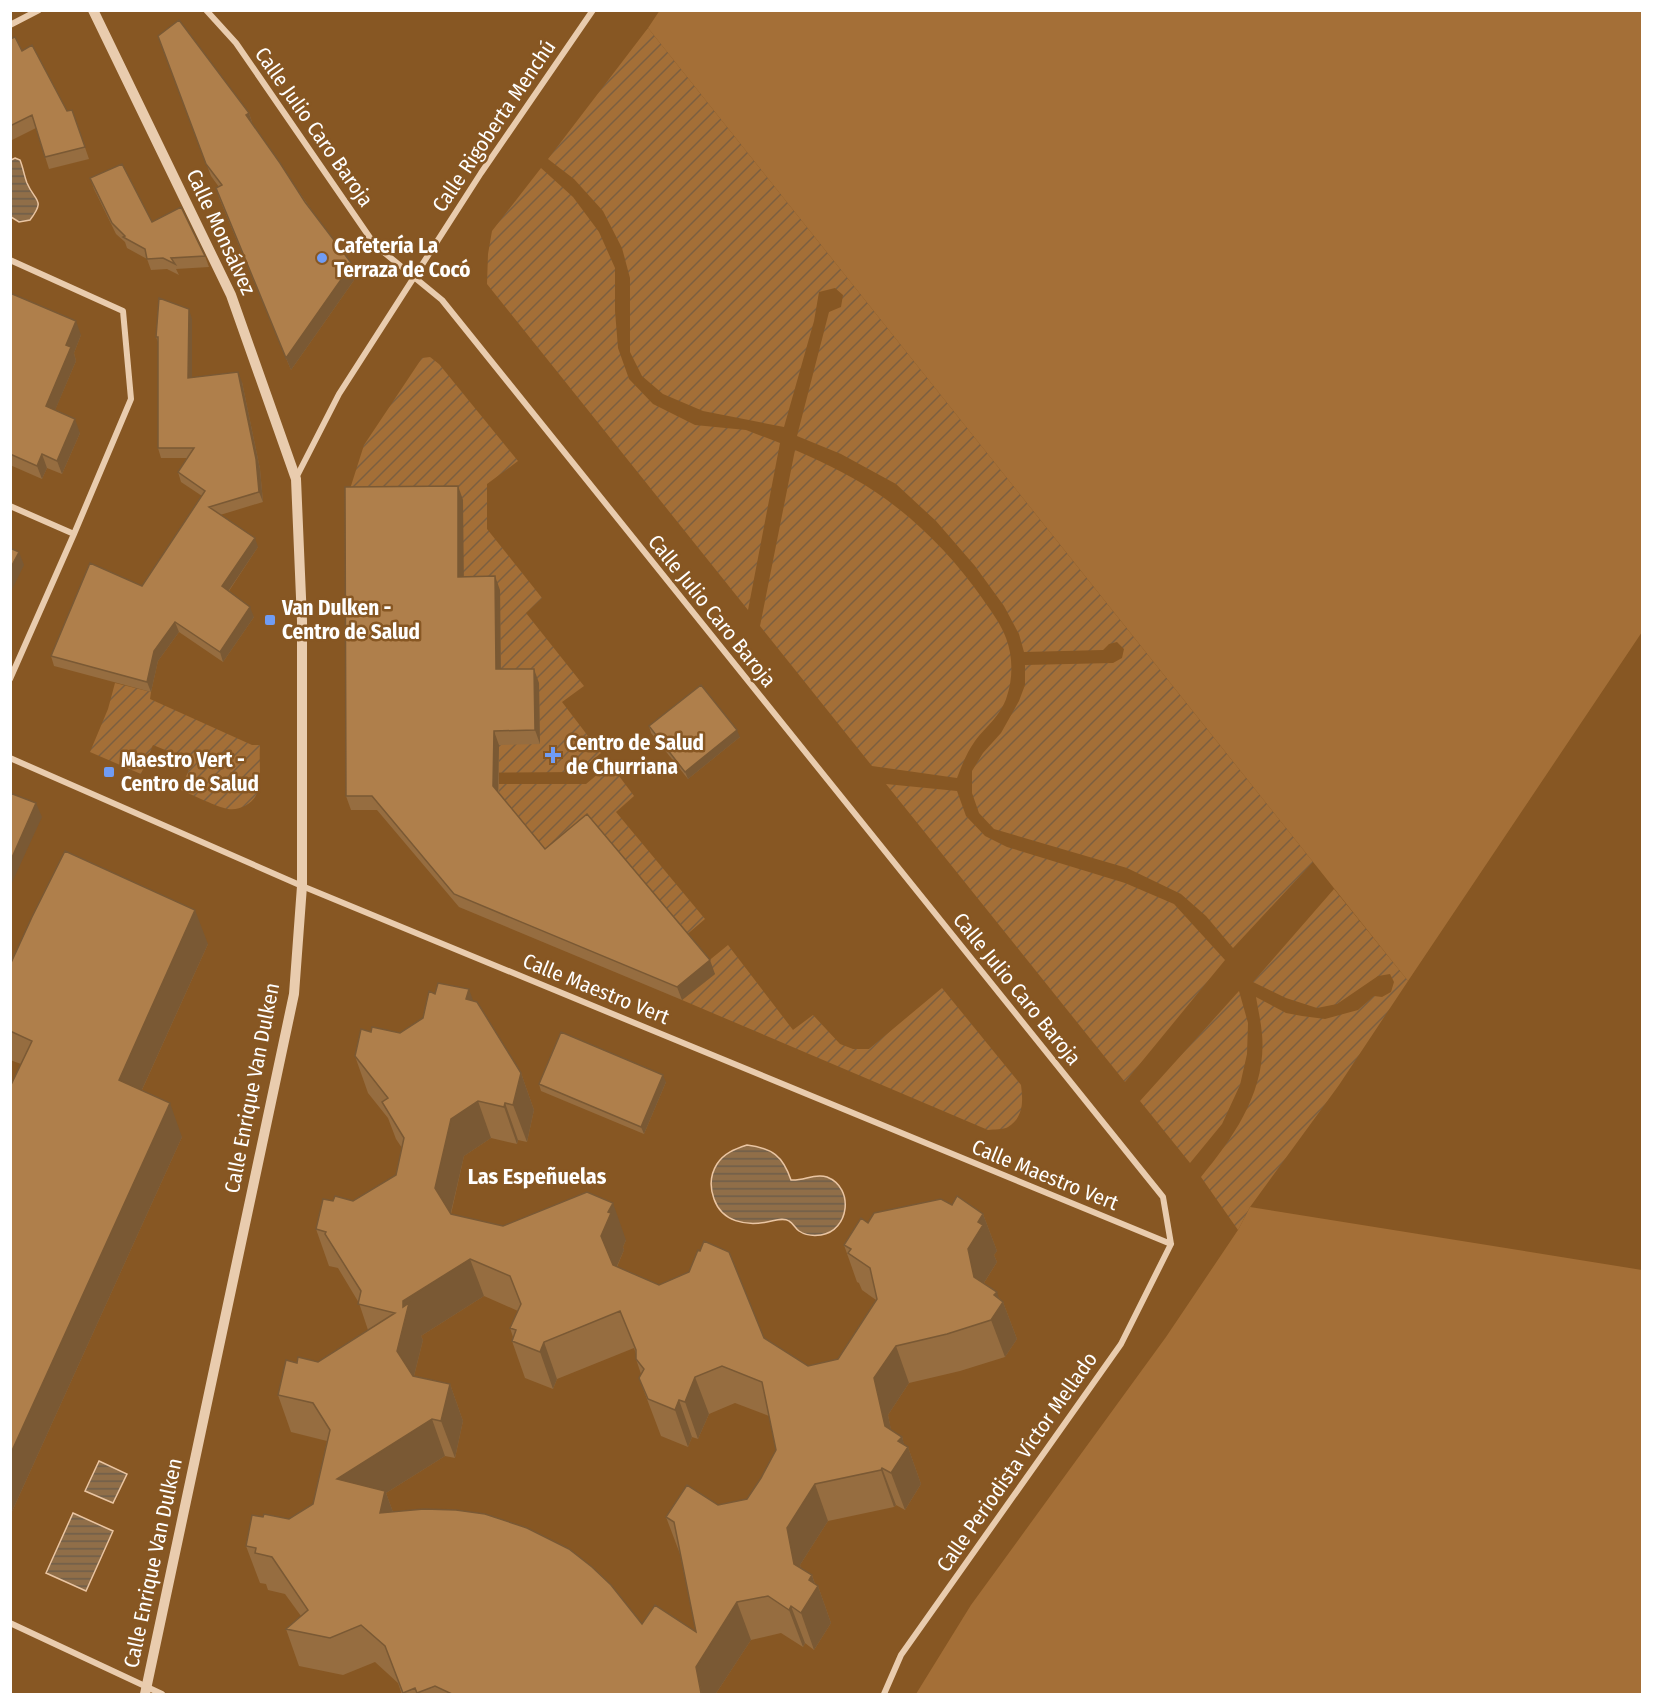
<svg xmlns="http://www.w3.org/2000/svg" width="1653" height="1705" font-family="'Fira Sans Condensed',sans-serif">
  <defs>
    <pattern id="garden-furrows" width="10" height="10" patternUnits="userSpaceOnUse" patternTransform="scale(1.5)"><rect width="10" height="10" fill="#a46f37"/><path d="M-1 1l2-2M0 10L10 0M9 11l2-2" fill="none" stroke="#7c5f40"/></pattern>
    <pattern id="water-rules" width="6" height="5" patternUnits="userSpaceOnUse" patternTransform="scale(1.5)"><rect width="6" height="5" fill="#906e48"/><path d="M0 2.5h6" fill="none" stroke="#6e5d4a"/></pattern>
  </defs>
  <rect width="100%" height="100%" fill="#875723"/>
  <path fill="#a46f37" d="M660,10L1642,11V632L1408,981L648,28Z
    M1250,1207L1642,1270V1694H916L971,1605L1166,1337L1238,1230Z"/>
  <path fill="url(#garden-furrows)" d="M648,28L1313,862L1233,948L1206,916L1181,894L1127,868L994,829L979,813L972,793V771L983,753L1001,733L1019,701L1025,685V665L1113,663L1122,658L1124,649L1117,642L1109,644L1103,650L1024,652L1019,634L1004,606L975,566L936,521L896,484L841,454L797,436L829,312L841,307L843,295L835,288L819,292L814,321L784,427L703,411L663,394L642,376L630,352V278L622,248L603,211L574,179L548,159Z
    M541,168L573,197L599,232L615,268V311L618,348L629,379L653,404L695,425L746,430L780,443L748,610L487,284L488,254L492,231Z
    M430,357L439,364L518,461L487,484V529L542,598L526,613L584,686L562,702L601,753L579,772L437,773L393,683L391,591L350,489L364,445L422,358Z
    M795,450C827,464 859,479 887,500C924,527 956,561 982,598C991,611 1001,624 1006,638C1013,656 1013,678 1007,696C1001,716 986,726 975,741C967,752 962,765 957,778L872,766L760,626Z
    M115,683L151,692L150,699L252,745H260C259,759 261,774 259,787C257,801 242,811 228,809C217,807 193,795 181,790L192,761L153,745L141,774L90,752L108,709Z
    M610,764L634,796L616,812L705,919L684,937L530,880L498,819L499,784H586Z
    M886,784L957,791L966,816L985,836L1007,847L1125,883L1174,904L1225,960L1125,1082Z
    M1334,889L1408,981L1339,1085L1250,1207L1238,1230L1201,1177C1234,1137 1267,1090 1262,1034C1261,1022 1258,1009 1256,997L1286,1013L1302,1016L1325,1019L1358,1010L1374,996L1382,997L1391,992L1394,982L1390,974L1378,976L1337,1004L1317,1008L1286,998L1253,982Z
    M728,945L793,1030L813,1015L840,1044L853,1049H869L942,988L1021,1085C1023,1101 1024,1117 1008,1127C1003,1130 994,1129 988,1130L682,1000L715,974L706,963Z
    M1239,991L1248,1023L1247,1054L1240,1085L1222,1124L1190,1163L1140,1101Z"/>
  <path fill="url(#water-rules)" stroke="#eac5a2" stroke-width="1.5" d="M15,158L20,160C23,167 24,175 27,183C35,202 46,199 30,220L19,222L11,217V160Z
    M747,1145C772,1148 783,1156 791,1180C804,1181 814,1173 827,1177C855,1188 849,1231 821,1235C814,1236 805,1235 799,1231C795,1228 793,1223 789,1221C783,1217 774,1221 767,1222C746,1226 722,1222 714,1199C710,1188 710,1175 717,1164C724,1153 735,1149 747,1145Z
    M99,1461L127,1474L113,1503L85,1491Z
    M73,1513L113,1531L86,1591L46,1573Z"/>
  <g fill="none" stroke-linecap="round" stroke-linejoin="round">
    <path stroke="#e9ccae" stroke-width="6" d="M206,10L236,43L375,245L442,300L1163,1197L1171,1244
      M10,25L39,10
      M10,260L123,311L131,399L74,534L10,679
      M296,478L339,394L481,173L593,10
      M10,506L74,534
      M10,758L302,886L1171,1244
      M10,1623L162,1694
      M884,1694L901,1655L1121,1344L1171,1244"/>
    <path stroke="#e9ccae" stroke-width="10" d="M93,10L231,295L296,479L302,621V886L294,994L145,1694"/>
  </g>
  <path fill="#966d40" fill-rule="evenodd" d="M158,36L249,113L253,125L357,276L291,370L220,200L216,188L219,187L211,176Z
    M10,39L22,51L67,111L72,110L89,159L49,169L36,128L10,141Z
    M90,178L152,222L205,256L209,267L176,269L179,275L167,269L151,270L147,259L127,248L125,242L116,234L94,189Z
    M10,293L81,335L74,353L76,361L55,410L80,433L62,474L47,468L42,479L10,465Z
    M192,319V377L242,382L260,469L263,502L220,515L258,547L229,591L254,617L223,662L179,632L158,661L151,692L54,666L51,656L142,586L202,496L181,482L178,472L187,458H161L158,448V342L156,337Z
    M458,486L463,500V577L500,590L501,669L539,683L540,744L499,745V792L545,849L715,974L682,1000L459,907L377,810H351L346,796Z
    M649,726L740,737L688,779L651,733Z
    M208,944L142,1090L182,1137L10,1516V1087L21,1064L10,1060V965Z
    M435,994L473,1001L521,1073L534,1110L527,1142L518,1140L517,1144L491,1138L464,1156L451,1214L503,1226L626,1240L623,1247L624,1250L617,1267L764,1338L808,1366L838,1359L876,1300L862,1290L859,1283L857,1282L844,1245L868,1223L952,1205L983,1214L997,1251L994,1255L997,1262L984,1283L1003,1302L1017,1339L1005,1357L960,1371L909,1383L888,1415L891,1430L902,1437L904,1445L908,1447L921,1484L905,1510L896,1505L894,1507L828,1521L800,1565L801,1569L812,1575L815,1584L818,1586L831,1623L814,1650L805,1643L803,1647L781,1633L751,1640L715,1695H402L398,1683L375,1662L343,1675L299,1666L286,1629L301,1616L285,1594L268,1590L266,1584L260,1583L246,1546L263,1517L289,1519L313,1504L327,1441L291,1432L278,1395L297,1363L318,1362L368,1330L359,1303L338,1268L329,1266L316,1229L333,1201H353L396,1175L402,1148L396,1139L388,1118L368,1093L355,1056L371,1032L400,1033L423,1018ZM484,1296L518,1311L510,1328L513,1337L512,1341L525,1378L553,1389L557,1379L634,1348L636,1354V1359L641,1374L639,1378L661,1436L688,1447L692,1437L698,1439L709,1414L735,1403L769,1416L776,1450L761,1478L747,1499L666,1517L680,1554L696,1632L642,1624L393,1512L386,1493L445,1456L455,1458L463,1421L450,1384L414,1376L423,1340L421,1336Z
    M666,1082L644,1134L541,1091L539,1084Z"/>
  <path fill="#7a5934" d="M249,113L253,126L246,115Z
    M352,264L357,276L291,370L286,358Z
    M189,309L192,319V388L188,378Z
    M76,321L81,335L74,353L76,361L51,420L46,406L66,345Z
    M238,372L242,382L260,469L263,502L259,492Z
    M75,419L80,433L62,474L57,461Z
    M42,454L47,468L42,479L37,466Z
    M458,486L463,500L464,590L458,577Z
    M255,538L258,547L225,596L222,586Z
    M19,552L24,565L10,594V569Z
    M495,576L500,590L501,683L496,669Z
    M250,607L254,617L223,662L220,652Z
    M175,622L179,632L158,661L151,692L147,682L154,651Z
    M534,669L539,683L540,744L535,730Z
    M737,730L740,737L688,779L685,772Z
    M494,731L499,745L498,800L493,786Z
    M36,803L42,817L10,887V862Z
    M195,910L208,944L131,1114L119,1080Z
    M710,960L715,974L682,1000L677,987Z
    M469,989L482,1026L466,999Z
    M521,1073L534,1110L527,1142L513,1105Z
    M663,1075L666,1082L644,1134L641,1127Z
    M478,1101L491,1138L464,1156L448,1225L435,1188L451,1119Z
    M170,1103L182,1137L10,1516V1455Z
    M505,1103L518,1140L517,1144L504,1107Z
    M613,1203L626,1240L623,1247L624,1250L614,1273L601,1236L608,1212Z
    M983,1214L997,1251L994,1255L997,1262L982,1286L974,1277L968,1249L978,1222Z
    M470,1259L484,1296L421,1336L423,1340L411,1388L397,1351L403,1301Z
    M997,1292L1001,1305L1003,1302L1017,1339L1005,1357L991,1320L994,1295Z
    M544,1342L557,1379L553,1389L540,1352Z
    M896,1346L909,1383L888,1415L898,1462V1441L902,1437L906,1450L908,1447L921,1484L905,1510L891,1473L885,1426L874,1378Z
    M695,1377L709,1414L698,1439L685,1402Z
    M450,1384L463,1421L455,1458L441,1421Z
    M679,1400L692,1437L688,1447L675,1410Z
    M432,1419L445,1456L386,1493L399,1528L337,1479Z
    M882,1468L896,1505L894,1507L881,1470Z
    M815,1484L828,1521L800,1565L808,1601L794,1564L787,1528Z
    M812,1575L816,1588L818,1586L831,1623L814,1650L801,1613L809,1580Z
    M737,1602L751,1640L715,1695H702L696,1667Z
    M791,1606L805,1643L803,1647L789,1610Z"/>
  <path fill="#af7f4b" stroke="#7a5934" stroke-width="1.5" fill-rule="evenodd" d="M179,20L249,113L246,115L280,163L305,202L352,264L286,358L216,188L222,185L206,164L158,36Z
    M15,37L22,51L32,45L67,111L72,110L85,147L45,157L32,115L10,126V39Z
    M122,164L152,222L181,207L205,256L171,258L175,264L163,258L147,259L145,249L123,237L125,236L112,223L90,178Z
    M10,293L76,321L66,345L71,347L46,406L75,419L57,461L42,454L37,466L10,454Z
    M159,298L189,309L188,378L238,372L256,459L259,492L209,507L255,538L222,586L250,607L220,652L175,622L154,651L147,682L51,656L90,563L142,586L205,491L178,472L194,448H158V337H156Z
    M458,486V577L495,576L496,669H534L535,730L494,731L493,786L545,849L587,814L710,960L677,987L454,894L372,796H346L345,487Z
    M10,548L19,552L10,569Z
    M701,685L737,730L685,772L649,726Z
    M10,793L36,803L10,862Z
    M65,851L195,910L119,1080L170,1103L10,1455V1087L32,1041L10,1031V965L32,917Z
    M438,983L469,989L466,999L477,1002L521,1073L513,1105L505,1103L504,1107L478,1101L451,1119L435,1188L451,1214L503,1226L587,1192L613,1203L608,1212L611,1213L601,1236L613,1265L659,1285L689,1272L698,1250L700,1251L704,1241L729,1252L764,1338L808,1366L838,1359L877,1299L870,1268L848,1253L851,1249L844,1245L861,1218L868,1223L874,1213L941,1199L952,1205L957,1196L983,1214L978,1222L983,1225L968,1249L974,1277L997,1292L994,1295L1003,1302L991,1320L947,1334L896,1346L874,1378L885,1426L902,1437L898,1441L908,1447L891,1473L882,1468L881,1470L815,1484L787,1528L794,1564L812,1575L809,1580L818,1586L801,1613L791,1606L789,1610L768,1596L737,1602L696,1667L701,1693L704,1695H454L435,1686L417,1693L415,1688L403,1693L385,1646L361,1625L330,1638L286,1629L308,1610L272,1557L255,1553L256,1548L246,1546L252,1515L263,1517L264,1514L289,1519L313,1504L330,1430L313,1403L278,1395L286,1360L297,1363L298,1357L318,1362L395,1313L358,1304L361,1291L325,1234L326,1232L316,1229L323,1199L333,1201L335,1196L353,1201L396,1175L404,1138L382,1102L388,1098L355,1056L361,1029L371,1032L372,1027L400,1033L423,1018L429,991L435,994ZM470,1259L510,1276L521,1304L510,1328L516,1330L512,1341L540,1352L544,1342L620,1311L636,1350V1359L644,1369L639,1378L648,1399L675,1410L679,1400L685,1402L695,1377L722,1366L762,1382L776,1450L761,1478L747,1499L718,1505L687,1485L666,1517L674,1522L696,1632L655,1605L642,1624L611,1585L592,1567L569,1549L527,1528L485,1514L456,1510L424,1509L380,1513L385,1491L337,1479L432,1419L441,1421L450,1384L413,1376L397,1351L409,1303L403,1307V1301Z
    M561,1032L663,1075L641,1127L539,1084Z"/>
  <g fill="#709cf4" stroke="#875723" stroke-width="2">
    <circle cx="322" cy="258" r="6"/>
    <rect x="264" y="614" width="12" height="12" rx="3"/>
    <path d="M550 746h6v6h6v6h-6v6h-6v-6h-6v-6h6z"/>
    <rect x="103" y="766" width="12" height="12" rx="3"/>
  </g>
  <g text-anchor="middle" dominant-baseline="central" stroke-width="5" stroke-linejoin="round" paint-order="stroke">
    <g font-size="21" fill="#fff" stroke="#875723">
      <text transform="translate(494 126) rotate(-56)">Calle Rigoberta Menchú</text>
      <text transform="translate(314 127) rotate(55)">Calle Julio Caro Baroja</text>
      <text transform="translate(221 232) rotate(65)">Calle Monsálvez</text>
      <text transform="translate(712 611) rotate(51)">Calle Julio Caro Baroja</text>
      <text transform="translate(596 989) rotate(22)">Calle Maestro Vert</text>
      <text transform="translate(1017 989) rotate(51)">Calle Julio Caro Baroja</text>
      <text transform="translate(252 1088) rotate(-79)">Calle Enrique Van Dulken</text>
      <text transform="translate(1045 1175) rotate(22)">Calle Maestro Vert</text>
      <text transform="translate(1017 1462) rotate(-55)">Calle Periodista Víctor Mellado</text>
      <text transform="translate(153 1563) rotate(-78)">Calle Enrique Van Dulken</text>
    </g>
    <g font-size="21" font-weight="bold" fill="#fff" stroke="#875723" text-anchor="start">
      <text x="334" y="246">Cafetería La<tspan x="334" dy="24">Terraza de Cocó</tspan></text>
      <text x="282" y="608">Van Dulken -<tspan x="282" dy="24">Centro de Salud</tspan></text>
      <text x="566" y="743">Centro de Salud<tspan x="566" dy="24">de Churriana</tspan></text>
      <text x="121" y="760">Maestro Vert -<tspan x="121" dy="24">Centro de Salud</tspan></text>
    </g>
    <g font-size="22" font-weight="bold" fill="#fff" stroke="#875723">
      <text x="537" y="1176">Las Espeñuelas</text>
    </g>
  </g>
  <rect width="1653" height="1705" fill="none" stroke="#ffffff" stroke-width="24"/>
</svg>
